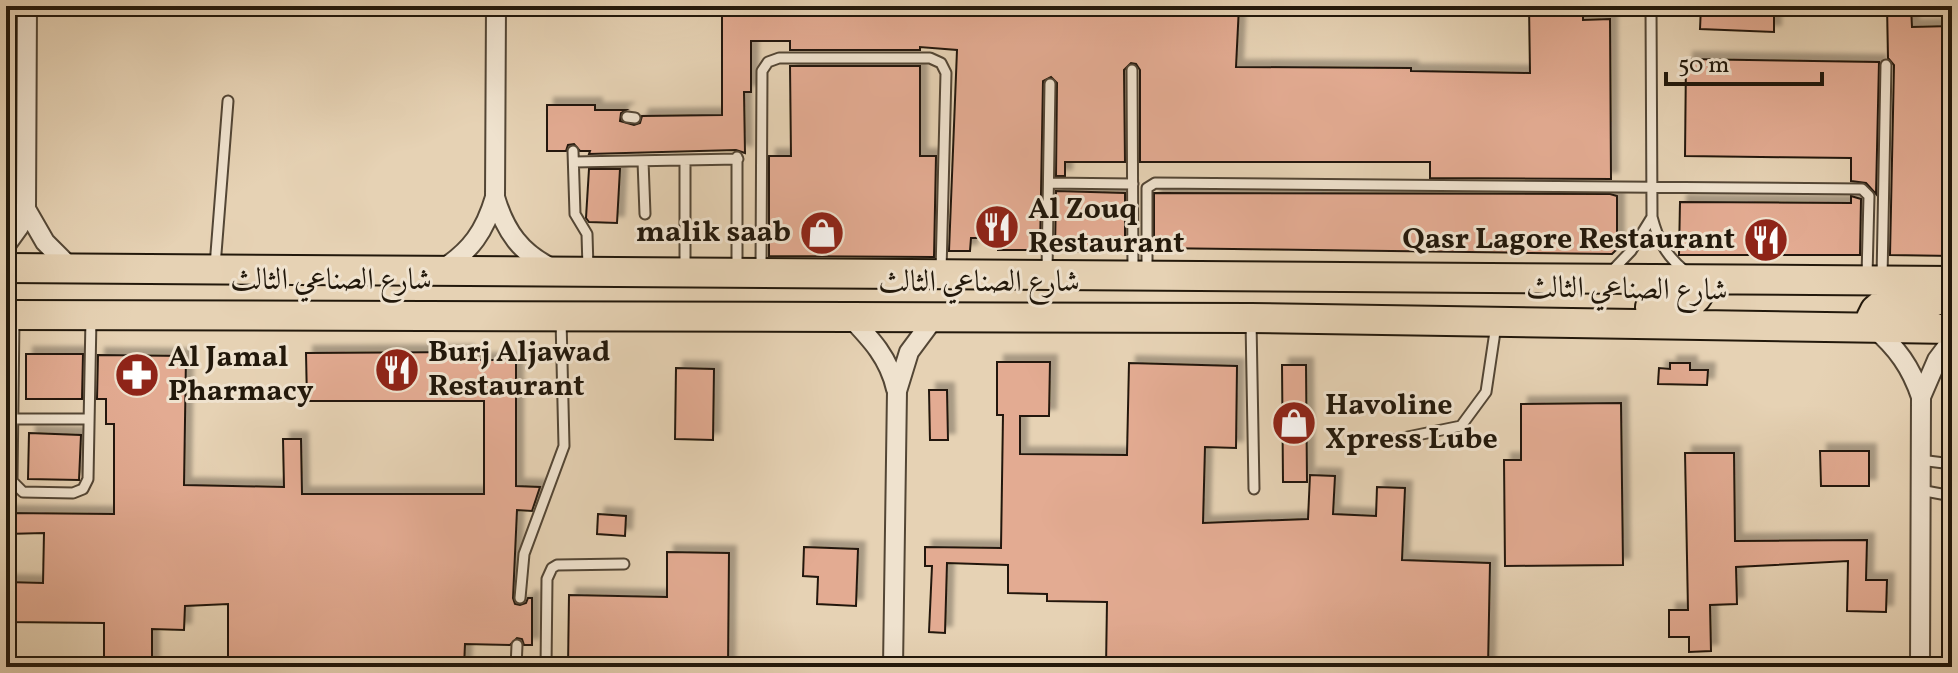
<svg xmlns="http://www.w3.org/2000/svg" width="1958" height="673" font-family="Vollkorn,Amiri,serif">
  <defs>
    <filter id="shadow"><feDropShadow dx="7" dy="-7" stdDeviation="2" flood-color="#0004"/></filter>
  </defs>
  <rect width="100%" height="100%" fill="#e6d2b4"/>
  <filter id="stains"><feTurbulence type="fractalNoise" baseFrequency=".0025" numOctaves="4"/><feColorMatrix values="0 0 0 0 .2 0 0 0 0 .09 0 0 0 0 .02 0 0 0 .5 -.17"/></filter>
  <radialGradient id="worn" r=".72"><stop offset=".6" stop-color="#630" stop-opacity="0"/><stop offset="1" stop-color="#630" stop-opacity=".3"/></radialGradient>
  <path fill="#e3ab92" stroke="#22180b" stroke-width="2" filter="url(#shadow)" d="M769,6H943V13L1049,11V6H1239L1236,67L1411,68V71L1530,73L1529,6H1583V20L1610,19L1611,179L1430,178V162H1140V70L1136,64L1131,63L1124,70L1125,162H1065V176H1056L1057,83L1051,77L1043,81L1040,250H998V238H971L970,251H949L957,50L920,47V50H790V41H751V92H744L745,153L736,150L589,154L590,151H580L574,144L568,145L566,151H547V105H595V110H626L621,113L620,121L634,125L640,123L642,116L722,115V11H769Z
    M1701,6H1774V32L1700,29Z
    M1887,6H1911L1912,27L1952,26V256L1890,255L1894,65L1888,58Z
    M1686,59L1879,62L1876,194L1866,183L1851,181V158L1685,156Z
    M790,66H920V156H936L934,257L769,256V156H791Z
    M589,169H620L617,223L589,222L586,218Z
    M1056,191L1125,193V252L1055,251Z
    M1154,193L1610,194L1617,196V249L1612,254L1154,248Z
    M1851,196L1861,199L1860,255H1679L1680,202L1851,203Z
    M467,352V360H516V486L540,487L532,511L517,510L513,598L515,604L520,605L526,603L528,598H532V645H524L522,639L517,638L510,645L465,644L464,667H228V604L185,606L184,630L152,629V667H104V623L6,622V582L43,583L44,533L6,534V513L114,514V424H106V399H97L98,355L186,356L184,485L284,487L283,439H301L302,494H484V401H307L306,353Z
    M26,354H83L82,399H26Z
    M997,362H1050L1049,416H1020V454L1127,455L1129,363L1237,366L1236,448L1205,447L1203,523L1308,519L1310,475L1335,476L1333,514L1376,516L1377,487L1405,488L1402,560L1490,563L1488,667H1106L1107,602L1047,601V594L1008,593V565L947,563L945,633L929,632L932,566H925V547L1001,548L1003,415H997Z
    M1670,363H1690V370H1708L1707,385L1658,384L1659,368L1670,369Z
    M1282,365H1306L1307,482H1283Z
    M676,368L714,369L713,440L675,439Z
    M929,390H947L948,440H930Z
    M1621,403L1623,565L1505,566L1504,460H1521V404Z
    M29,433L81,435L79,480L28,479Z
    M1820,451H1869V486H1821Z
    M1685,453H1734L1735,541L1867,540L1866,580H1887L1886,612L1847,611L1848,561L1736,567L1737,604L1710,605L1711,651L1689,652V637H1669V610H1688Z
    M598,514L626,516L625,536L597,534Z
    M804,547L858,549L856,606L817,604L818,577L803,576Z
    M667,552L729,553L728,667H568L569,595L667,597Z"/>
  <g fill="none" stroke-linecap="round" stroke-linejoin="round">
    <g stroke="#534635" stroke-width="13">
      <path id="lane" d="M1651,6L1652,217C1658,240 1666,256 1685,271
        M1132,70L1133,271
        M627,117L635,118
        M573,151L575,214L587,234L588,268
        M643,161L645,214
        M574,162L738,159
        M1049,183L1133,184
        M215,266L228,101
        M761,269L762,71L768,62L779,58H930L941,63L946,73L941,271
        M685,270V160
        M737,270V157
        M1047,272L1050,84
        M1611,272L1631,251L1652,217
        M1147,273V188L1155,183L1862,189L1869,196L1867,276
        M1882,278L1886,65
        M14,318L12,481L23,492L73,493L83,489L88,479L91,318
        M1251,321L1254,489
        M12,419H89
        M1388,441L1461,426L1486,392L1496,325
        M1920,460L1952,464
        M1920,490L1952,496
        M520,598L524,554L564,446L561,319
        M516,667L517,645
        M546,667L547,579L552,568L557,565L624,564"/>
    </g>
    <g stroke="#534635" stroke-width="22">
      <path id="street" d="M495,197C505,231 521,254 554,269
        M26,209L45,242L72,269
        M6,245L19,227L26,209L27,6
        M441,270C471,251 485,231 495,197L496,6
        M850,317C871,339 889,358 896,389
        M1873,327C1897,348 1911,367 1921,397L1920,667
        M1921,397L1937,360L1952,340
        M893,667L897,391L909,352L935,317"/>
    </g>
    <g stroke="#22180b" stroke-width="32">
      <path id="primary" d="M6,268L1952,281
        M1650,307C1672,306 1703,311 1701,280
        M6,315L1251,318L1952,329
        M1873,327L1871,318L1875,310L1881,305L1933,302L1952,294"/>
    </g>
    <use href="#lane" stroke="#efe2ce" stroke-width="9"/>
    <use href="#street" stroke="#efe2ce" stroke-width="18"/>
    <use href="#primary" stroke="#e6d2b4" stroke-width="28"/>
  </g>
  <defs>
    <g id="restaurant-disc" transform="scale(2.3)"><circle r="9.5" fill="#8f2418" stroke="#efe2ce"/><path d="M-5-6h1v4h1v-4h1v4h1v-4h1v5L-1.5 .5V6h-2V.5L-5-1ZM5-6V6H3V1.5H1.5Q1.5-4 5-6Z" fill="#fff"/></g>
    <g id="shop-disc" transform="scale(2.3)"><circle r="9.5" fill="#8f2418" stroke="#efe2ce"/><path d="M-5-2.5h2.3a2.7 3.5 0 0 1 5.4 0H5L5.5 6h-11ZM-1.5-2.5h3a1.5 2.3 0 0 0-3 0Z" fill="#fff"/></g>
    <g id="pharmacy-disc" transform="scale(2.3)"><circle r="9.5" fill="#8f2418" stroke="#efe2ce"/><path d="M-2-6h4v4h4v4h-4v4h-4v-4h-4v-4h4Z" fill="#fff"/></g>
  </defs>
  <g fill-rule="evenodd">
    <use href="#restaurant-disc" x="997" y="227"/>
    <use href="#shop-disc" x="822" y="233"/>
    <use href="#restaurant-disc" x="1766" y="240"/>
    <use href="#restaurant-disc" x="397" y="370"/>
    <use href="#pharmacy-disc" x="137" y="375"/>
    <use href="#shop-disc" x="1294" y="423"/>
  </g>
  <g text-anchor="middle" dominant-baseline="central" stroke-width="6" stroke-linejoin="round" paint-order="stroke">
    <g font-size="30" font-weight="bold" fill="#22180b" stroke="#efe2ce" text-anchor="start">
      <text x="1028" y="210">Al Zouq<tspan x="1028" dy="34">Restaurant</tspan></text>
      <text x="791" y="233" text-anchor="end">malik saab</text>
      <text x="1735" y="240" text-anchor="end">Qasr Lagore Restaurant</text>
      <text x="428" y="353">Burj Aljawad<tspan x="428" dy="34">Restaurant</tspan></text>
      <text x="168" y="358">Al Jamal<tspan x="168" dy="34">Pharmacy</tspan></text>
      <text x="1325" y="406">Havoline<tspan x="1325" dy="34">Xpress Lube</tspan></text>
    </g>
    <g font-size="30" fill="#22180b" stroke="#efe2ce">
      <text x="331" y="281">شارع الصناعي الثالث</text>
      <text x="979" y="283">شارع الصناعي الثالث</text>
      <text transform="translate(1627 290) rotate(1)">شارع الصناعي الثالث</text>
    </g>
  </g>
  <rect width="1958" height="673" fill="none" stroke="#e6d2b4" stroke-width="32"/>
  <rect x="8" y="8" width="1942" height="657" fill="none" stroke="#22180b" stroke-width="4"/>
  <rect x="16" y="16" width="1926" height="641" fill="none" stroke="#22180b" stroke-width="2"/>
  <path d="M1666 72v12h156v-12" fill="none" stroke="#22180b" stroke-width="4"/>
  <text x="1678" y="72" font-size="24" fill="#22180b" stroke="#efe2ce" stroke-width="6" paint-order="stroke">50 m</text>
  <rect width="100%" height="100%" filter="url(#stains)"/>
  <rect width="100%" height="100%" fill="url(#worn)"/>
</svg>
